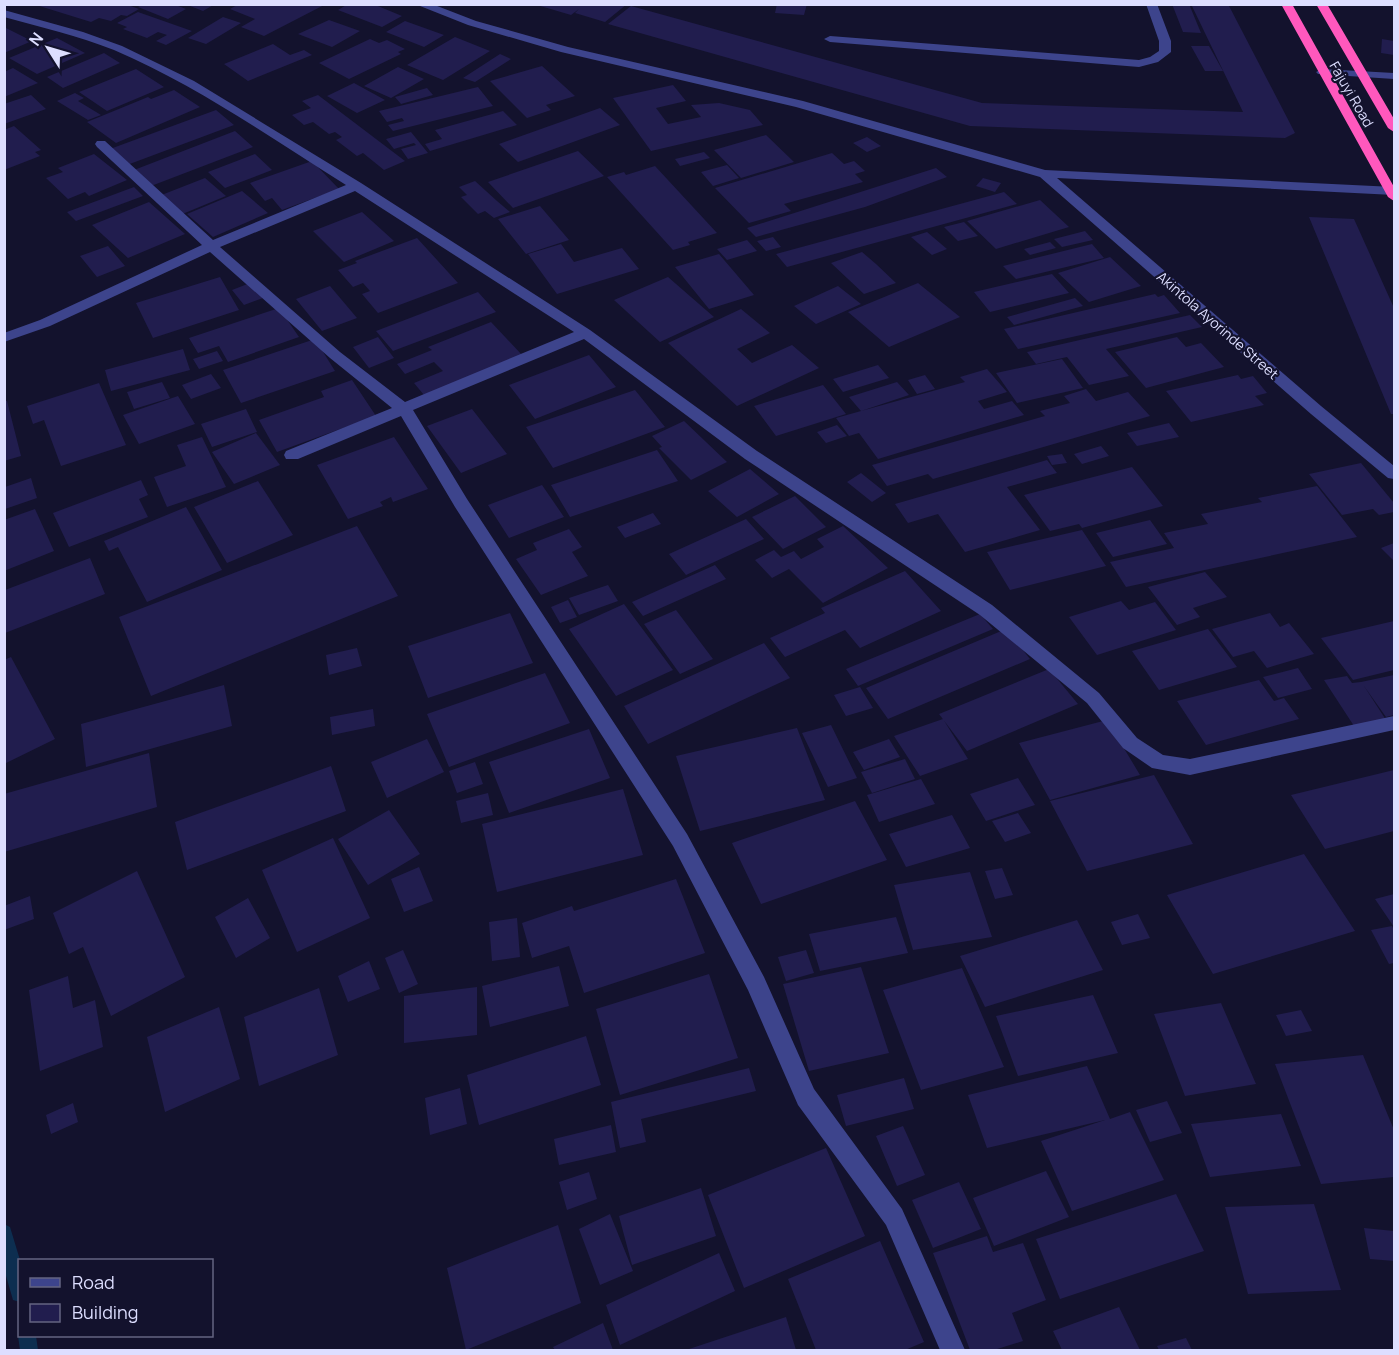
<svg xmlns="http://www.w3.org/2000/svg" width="1399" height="1355" font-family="Manrope,sans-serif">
  <rect width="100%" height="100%" fill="#13122d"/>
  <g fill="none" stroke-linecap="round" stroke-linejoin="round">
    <path fill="#0d2e50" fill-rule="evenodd" d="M4,1224L10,1227L20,1260V1302L13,1300L4,1269Z
      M20,1331V1336H36L38,1350H20L18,1336Z"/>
  </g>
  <path fill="#211d4e" d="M33,4H125L139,9L127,16L121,15L111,21L99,18L91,22Z
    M144,4H173L186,9L168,19L138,7Z
    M185,4H215L203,11Z
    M239,4H326L264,36L241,27L255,19L230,9Z
    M348,4H373L402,16L382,27L338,10Z
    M568,4L567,6L627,4L605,22L575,13L579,9L571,15L537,5Z
    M777,4H807L804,15L775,13Z
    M1172,4H1189L1201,33L1183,32Z
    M1191,4H1228L1295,133L1285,138L970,126L608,24L631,6L982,103L1243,112Z
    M138,12L192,31L166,45L156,41L167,35L158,32L147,38L123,29L127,27L117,23Z
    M223,17L241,23L206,44L188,38Z
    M329,20L360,31L332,47L298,34Z
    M405,21L444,35L424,47L386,32Z
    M4,27L32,41L4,53Z
    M455,37L490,51L443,80L407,65Z
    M57,38L85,53L37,74L9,58Z
    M370,39L379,43L387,40L405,49L398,52L401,54L349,79L319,63Z
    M1382,39L1394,41V55L1381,53Z
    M273,44L290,55L304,50L312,55L248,81L224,64Z
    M1191,46H1209L1223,71H1205Z
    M104,53L120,63L63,88L47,77Z
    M500,54L511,59L475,82L463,78Z
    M542,66L575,96L546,105L551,110L527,118L490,81Z
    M398,67L424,79L391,98L364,86Z
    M13,68L38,83L4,97V72Z
    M136,69L164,87L107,111L79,92Z
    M354,83L385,100L357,113L327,96Z
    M673,85L686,101L656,108L668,124L701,117L691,105L719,103L750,110L763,125L651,151L613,98Z
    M478,87L493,106L393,131L388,125L404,121L402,118L387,122L379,111Z
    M427,88L433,95L401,104L395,97Z
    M174,90L200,107L116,143L87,122L148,97L151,99Z
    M75,93L84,98L78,101L101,115L88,120L57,101Z
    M31,95L46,109L4,124V104Z
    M318,95L405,161L384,170L363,153L357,156L336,140L342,137L335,132L329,134L313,122L304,125L292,115L311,108L302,101Z
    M600,108L620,125L518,162L499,144Z
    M216,110L234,125L127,165L110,149Z
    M503,111L517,125L430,151L425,144L442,139L435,130Z
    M14,126L41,150L35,152L40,156L4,170V130Z
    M235,131L253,147L151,186L134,170Z
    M411,132L428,153L408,159L401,149L416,145L414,143L394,149L386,139Z
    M766,135L794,162L741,178L714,150Z
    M867,137L881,146L867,152L853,143Z
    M578,151L604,176L513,208L488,182Z
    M704,152L710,158L680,166L675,159Z
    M832,153L844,164L854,161L865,171L855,174L863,182L784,204L791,211L749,223L715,188Z
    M94,154L127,180L89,196L85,192L68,199L46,178L63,172L58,168Z
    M255,154L272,170L225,188L208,172Z
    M312,161L339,189L282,210L272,198L265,201L250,183Z
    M727,165L739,178L713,186L701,172Z
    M655,166L717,233L688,242L690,245L673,250L607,177L624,172L626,175Z
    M936,168L947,177L865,207L756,237L747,228Z
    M205,178L226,196L180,215L159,196Z
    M983,178L1001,183L995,192L976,186Z
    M475,181L497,201L510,212L494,218L485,211L478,214L461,197L467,195L459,187Z
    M134,187L143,196L76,221L67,212Z
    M242,191L268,213L213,237L187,214Z
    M1004,192L1017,204L787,267L776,254Z
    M1040,200L1069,227L996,249L967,221Z
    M149,202L185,234L128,258L92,225Z
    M540,206L569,240L526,254L498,219Z
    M362,212L394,241L344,262L313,231Z
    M1309,217L1354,219L1394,308V414H1391Z
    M964,222L978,236L958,241L944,227Z
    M1085,231L1093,240L1062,247L1054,239Z
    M927,232L947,249L932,255L911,237Z
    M773,237L781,247L766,251L757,241Z
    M417,238L458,283L378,313L362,294L370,291L363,283L353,287L338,270L357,263L355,261Z
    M747,240L757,251L727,260L717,249Z
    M1050,242L1056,248L1030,255L1024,249Z
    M561,244L574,262L622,248L639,269L557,294L528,254Z
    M1092,244L1104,258L1016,279L1003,266Z
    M108,246L125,266L97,277L80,256Z
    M862,252L876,264L896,283L864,294L831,263Z
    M719,254L754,295L709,309L675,267Z
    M1110,257L1141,286L1089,302L1058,273Z
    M1052,274L1069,293L990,312L974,292Z
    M220,277L239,310L153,338L136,303Z
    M668,277L714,317L660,342L614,300Z
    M250,283L263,298L244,305L232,290Z
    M918,283L960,317L889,347L848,312Z
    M330,286L357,318L322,331L296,299Z
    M838,286L861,304L816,324L794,306Z
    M478,292L496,312L393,351L376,331Z
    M1155,294L1158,297L1164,295L1180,313L1018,349L1004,329Z
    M1075,298L1083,306L1014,325L1007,317Z
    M279,308L299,337L228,362L219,346L198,353L189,338Z
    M741,309L770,333L737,349L752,363L792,345L819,368L737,406L668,343Z
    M1190,315L1202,327L1106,349L1129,376L1089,385L1067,357L1036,364L1027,352Z
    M491,322L522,355L424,395L414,383L443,371L434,362L405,374L397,364L432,350L428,347Z
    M378,337L394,358L369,368L353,347Z
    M1177,337L1186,347L1201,343L1224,367L1146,388L1115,352Z
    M315,339L335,371L241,403L223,370Z
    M183,349L190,370L111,391L105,370Z
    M217,351L223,361L199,369L193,359Z
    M589,355L616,387L535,419L509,385Z
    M1062,359L1083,388L1017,403L996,373Z
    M878,365L889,378L843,392L833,379Z
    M987,369L1007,392L978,401L984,409L1012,401L1024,415L878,459L859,433L849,436L836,418L965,382L960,377Z
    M211,374L221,388L191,399L182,385Z
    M925,375L935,389L917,394L908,380Z
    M1238,375L1241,379L1253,376L1267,393L1255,396L1264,405L1191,422L1166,391Z
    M352,380L376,416L277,452L259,420L324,397L321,391Z
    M162,382L170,398L134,409L127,392Z
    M897,382L909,395L861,411L849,397Z
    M99,383L126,445L61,466L44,420L33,424L27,406Z
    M823,385L846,414L776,436L754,406Z
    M1086,389L1096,401L1128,392L1150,416L933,479L928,474L887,486L872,465L1045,416L1040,411L1070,403L1064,396Z
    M635,390L665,427L553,468L526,427Z
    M178,396L195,424L139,444L123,415Z
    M4,401H7L21,456L4,461Z
    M246,409L257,432L212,447L201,424Z
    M472,409L507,454L461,473L427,426Z
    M684,421L727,462L691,480L659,448L662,447L652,436Z
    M1169,423L1179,437L1137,446L1127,433Z
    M837,425L847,436L826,443L817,432Z
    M256,433L280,465L234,484L212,452Z
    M202,437L226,487L167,507L154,477L186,466L177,445Z
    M394,437L428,489L393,502L391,497L380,502L383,506L348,519L317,465Z
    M1101,446L1109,456L1082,464L1074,454Z
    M657,450L678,481L570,517L551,485Z
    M1062,454L1067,463L1052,465L1047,456Z
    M1047,460L1057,473L1007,487L1040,530L965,552L938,514L908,523L895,504Z
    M1361,463L1394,503V512L1379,515L1373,509L1342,515L1309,474Z
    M1132,467L1163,506L1082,528L1079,524L1050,531L1024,495Z
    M750,469L779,494L737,517L708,491Z
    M861,473L886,493L872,502L847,482Z
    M31,478L37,498L5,509V487Z
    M141,480L148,495L139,499L148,517L69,547L53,513Z
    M258,481L293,535L227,563L194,507Z
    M542,485L564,517L509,538L488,505Z
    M1317,486L1357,537L1126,587L1110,562L1174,548L1164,533L1208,524L1201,514L1262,502L1258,498Z
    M795,496L826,527L783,549L752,517Z
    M186,507L222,570L147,602L118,547L109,551L104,541Z
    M35,509L54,551L4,571V520Z
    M653,513L661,524L625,538L617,527Z
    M746,519L764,539L686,575L669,554Z
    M1150,520L1167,544L1113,557L1096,533Z
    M357,526L398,596L151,696L119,617Z
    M843,526L888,568L823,603L789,569L772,578L755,560L774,550L781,557L794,551L801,559L824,547L817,539Z
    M569,529L582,547L572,552L588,576L541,595L516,559L537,550L533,543Z
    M1082,530L1106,566L1010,590L987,552Z
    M1394,543V561L1381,548Z
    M90,558L105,594L5,633V590Z
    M715,565L726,579L643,616L632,602Z
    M905,571L941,611L860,648L845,630L785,657L770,638L825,613L821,608Z
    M1205,572L1227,597L1193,608L1200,617L1177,625L1148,587Z
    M608,585L618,601L579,615L569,598Z
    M568,600L577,617L560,623L551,607Z
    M1121,601L1129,610L1155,602L1176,630L1097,655L1069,617Z
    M624,604L673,670L616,696L569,629Z
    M676,610L713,659L680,674L644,624Z
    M510,613L533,663L428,698L408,646Z
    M1270,613L1280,627L1289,623L1314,654L1267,668L1254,651L1233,657L1212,629Z
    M980,614L993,629L858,686L846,669Z
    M1394,621V670L1353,680L1321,638Z
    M1006,629L1030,659L888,719L866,688Z
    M1208,629L1237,667L1159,690L1132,651Z
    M764,643L790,678L648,744L624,706Z
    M357,648L362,666L329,675L326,655Z
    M11,657L55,739L4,764V660Z
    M1298,668L1312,689L1278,698L1263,677Z
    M1049,669L1078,704L967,751L939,714Z
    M545,673L570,723L449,767L427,714Z
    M1394,675V715L1386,717L1364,686L1386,720L1354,726L1324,680L1347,676L1352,683L1361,682Z
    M1259,680L1274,701L1284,698L1299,719L1206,745L1177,701Z
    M224,685L232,726L86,767L81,724Z
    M860,687L873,708L846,716L834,695Z
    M373,709L375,726L332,735L330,717Z
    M943,719L968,759L920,776L894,736Z
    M1107,720L1140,775L1050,800L1019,743Z
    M831,725L857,778L828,787L802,733Z
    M797,728L825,800L700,831L676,756Z
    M589,729L610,778L509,813L489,762Z
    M427,739L444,772L387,798L371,762Z
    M889,739L900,757L864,770L853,752Z
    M149,753L157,807L4,852V794Z
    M905,759L915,779L872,793L861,772Z
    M475,762L483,784L457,793L449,771Z
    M331,766L346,811L187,870L175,822Z
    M1394,770V831L1325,849L1291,795Z
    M1154,775L1193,844L1087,871L1050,801Z
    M1018,778L1035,805L986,821L970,794Z
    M921,779L935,804L879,822L867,795Z
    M623,789L643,855L497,892L482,824Z
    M488,793L493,815L461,823L456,801Z
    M855,801L887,860L761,904L732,843Z
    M389,810L420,854L368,885L338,839Z
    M1018,813L1031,833L1005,842L992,821Z
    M952,815L970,848L906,867L889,834Z
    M333,838L370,918L297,952L262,870Z
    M1304,854L1355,931L1213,974L1167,895Z
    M419,867L433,901L404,912L391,879Z
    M1002,868L1013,895L995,899L985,871Z
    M137,871L185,977L111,1016L83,947L69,954L53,913Z
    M970,872L992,937L913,950L894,885Z
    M676,879L705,953L584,993L569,946L532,958L522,923L572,906L574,911Z
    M1394,894V927L1375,899Z
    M30,896L34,919L4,930V906Z
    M248,898L270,938L236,958L215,917Z
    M1138,914L1150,938L1122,945L1111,922Z
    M896,917L908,953L820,971L809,934Z
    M517,918L520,957L492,961L489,922Z
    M1077,920L1103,970L985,1007L960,956Z
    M1392,926L1394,930V963L1389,964L1371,930Z
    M403,950L418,984L399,993L385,958Z
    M806,950L814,973L786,981L778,957Z
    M369,961L380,989L348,1002L338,976Z
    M559,966L569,1006L490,1027L482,986Z
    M861,967L889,1053L809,1071L783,984Z
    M962,968L1004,1067L921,1090L883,990Z
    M709,974L738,1058L620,1095L596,1009Z
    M68,976L73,1008L95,1000L103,1047L40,1071L29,990Z
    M477,987V1035L404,1043V996Z
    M319,988L338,1055L259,1086L244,1017Z
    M1093,995L1118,1053L1018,1076L996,1016Z
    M1221,1003L1256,1084L1185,1096L1154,1014Z
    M219,1007L240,1079L165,1112L147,1037Z
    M1301,1010L1312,1031L1286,1036L1276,1015Z
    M586,1036L601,1085L479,1125L467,1075Z
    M1363,1055L1394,1130V1177L1321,1184L1275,1064Z
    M1087,1066L1110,1119L1130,1112L1164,1180L1072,1211L1041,1141L1105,1120L987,1148L968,1095Z
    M749,1068L756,1091L641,1119L646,1142L620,1148L611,1102Z
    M904,1078L914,1109L846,1126L837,1095Z
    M460,1088L467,1124L430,1135L425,1098Z
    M1167,1101L1182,1133L1150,1142L1136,1110Z
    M73,1103L78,1122L51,1134L46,1115Z
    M1281,1114L1301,1166L1210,1177L1191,1124Z
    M611,1125L616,1152L559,1165L554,1139Z
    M903,1126L925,1175L897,1186L876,1136Z
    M826,1148L865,1236L744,1288L708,1195Z
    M1046,1171L1069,1217L994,1246L973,1198Z
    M589,1172L597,1199L567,1210L559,1182Z
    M959,1182L981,1229L933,1248L912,1200Z
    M701,1188L716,1236L632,1265L619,1216Z
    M1176,1194L1204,1251L1060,1299L1036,1239Z
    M1314,1204L1341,1290L1248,1294L1225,1207Z
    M610,1214L633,1271L600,1285L579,1229Z
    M558,1225L581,1303L466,1350L447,1268Z
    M1364,1228L1394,1231V1261L1370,1259Z
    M987,1236L993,1252L1023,1243L1046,1300L1012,1313L1023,1341L994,1350H970L933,1253Z
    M880,1241L924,1342L905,1350H816L788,1279Z
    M719,1253L735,1291L620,1345L606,1305Z
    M1119,1307L1140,1350H1062L1053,1331Z
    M786,1317L796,1350H686Z
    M603,1323L613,1350H555L553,1347Z
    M1186,1338L1192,1350H1159L1157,1346Z"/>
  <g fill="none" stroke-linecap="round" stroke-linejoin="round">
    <path fill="#3d448c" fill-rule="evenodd" d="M415,4H432L476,21L568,47L803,101L1045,170L1394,187V195L1057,178L1321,406L1394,466V479L1388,478L1311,414L1040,177L796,107L561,52L468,25Z
      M1146,4H1157L1171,41V52L1158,62L1139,67L830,42L824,39L830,36L1139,60L1150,57L1159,51V41Z
      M4,10L83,32L122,46L194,81L361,183L590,330L757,451L992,605L1099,693L1137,738L1163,755L1190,759L1394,716V730L1190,775L1152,768L1123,748L1087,703L980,615L745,459L584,339L413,410L467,499L687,834L764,977L814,1089L902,1209L965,1350H940L886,1225L798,1105L748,990L673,846L455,507L401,416L298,459H286L284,455L286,451L392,408L330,358L210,252L50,326L4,342V333L40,320L202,245L97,147L95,144L97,141H105L213,240L346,185C271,138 196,85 114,50C78,36 41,27 4,17ZM355,191L574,332L405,402L340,352L220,247Z
      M1322,69L1394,73V79L1318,74L1316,72Z"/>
    <path fill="#ff58bd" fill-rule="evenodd" d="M1281,4H1292L1394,187V201L1388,197Z
      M1316,4H1327L1394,119V132L1388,128Z"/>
  </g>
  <g text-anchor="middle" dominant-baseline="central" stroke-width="4.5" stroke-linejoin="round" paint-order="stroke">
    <g font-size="14" fill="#dddeff" stroke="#13122d">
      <text transform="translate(1352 94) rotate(60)">Fajuyi Road</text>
      <text transform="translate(1218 325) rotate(41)">Akintola Ayorinde Street</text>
    </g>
  </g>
  <rect width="1399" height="1355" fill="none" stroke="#dddeff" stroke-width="12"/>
  <rect x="18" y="1259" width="195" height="78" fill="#13122d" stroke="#646481" stroke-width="1.5"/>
  <rect x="30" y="1278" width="30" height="9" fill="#3d448c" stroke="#646481" stroke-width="1.5"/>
  <text x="72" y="1289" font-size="18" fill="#dddeff">Road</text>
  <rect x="30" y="1304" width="30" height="18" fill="#211d4e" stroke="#646481" stroke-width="1.5"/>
  <text x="72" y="1319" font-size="18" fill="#dddeff">Building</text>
  <g transform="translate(48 48) rotate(307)" stroke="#13122d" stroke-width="4.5" paint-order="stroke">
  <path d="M0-4.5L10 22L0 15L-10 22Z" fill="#dddeff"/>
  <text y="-9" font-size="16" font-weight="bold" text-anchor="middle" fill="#dddeff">N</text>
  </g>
</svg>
